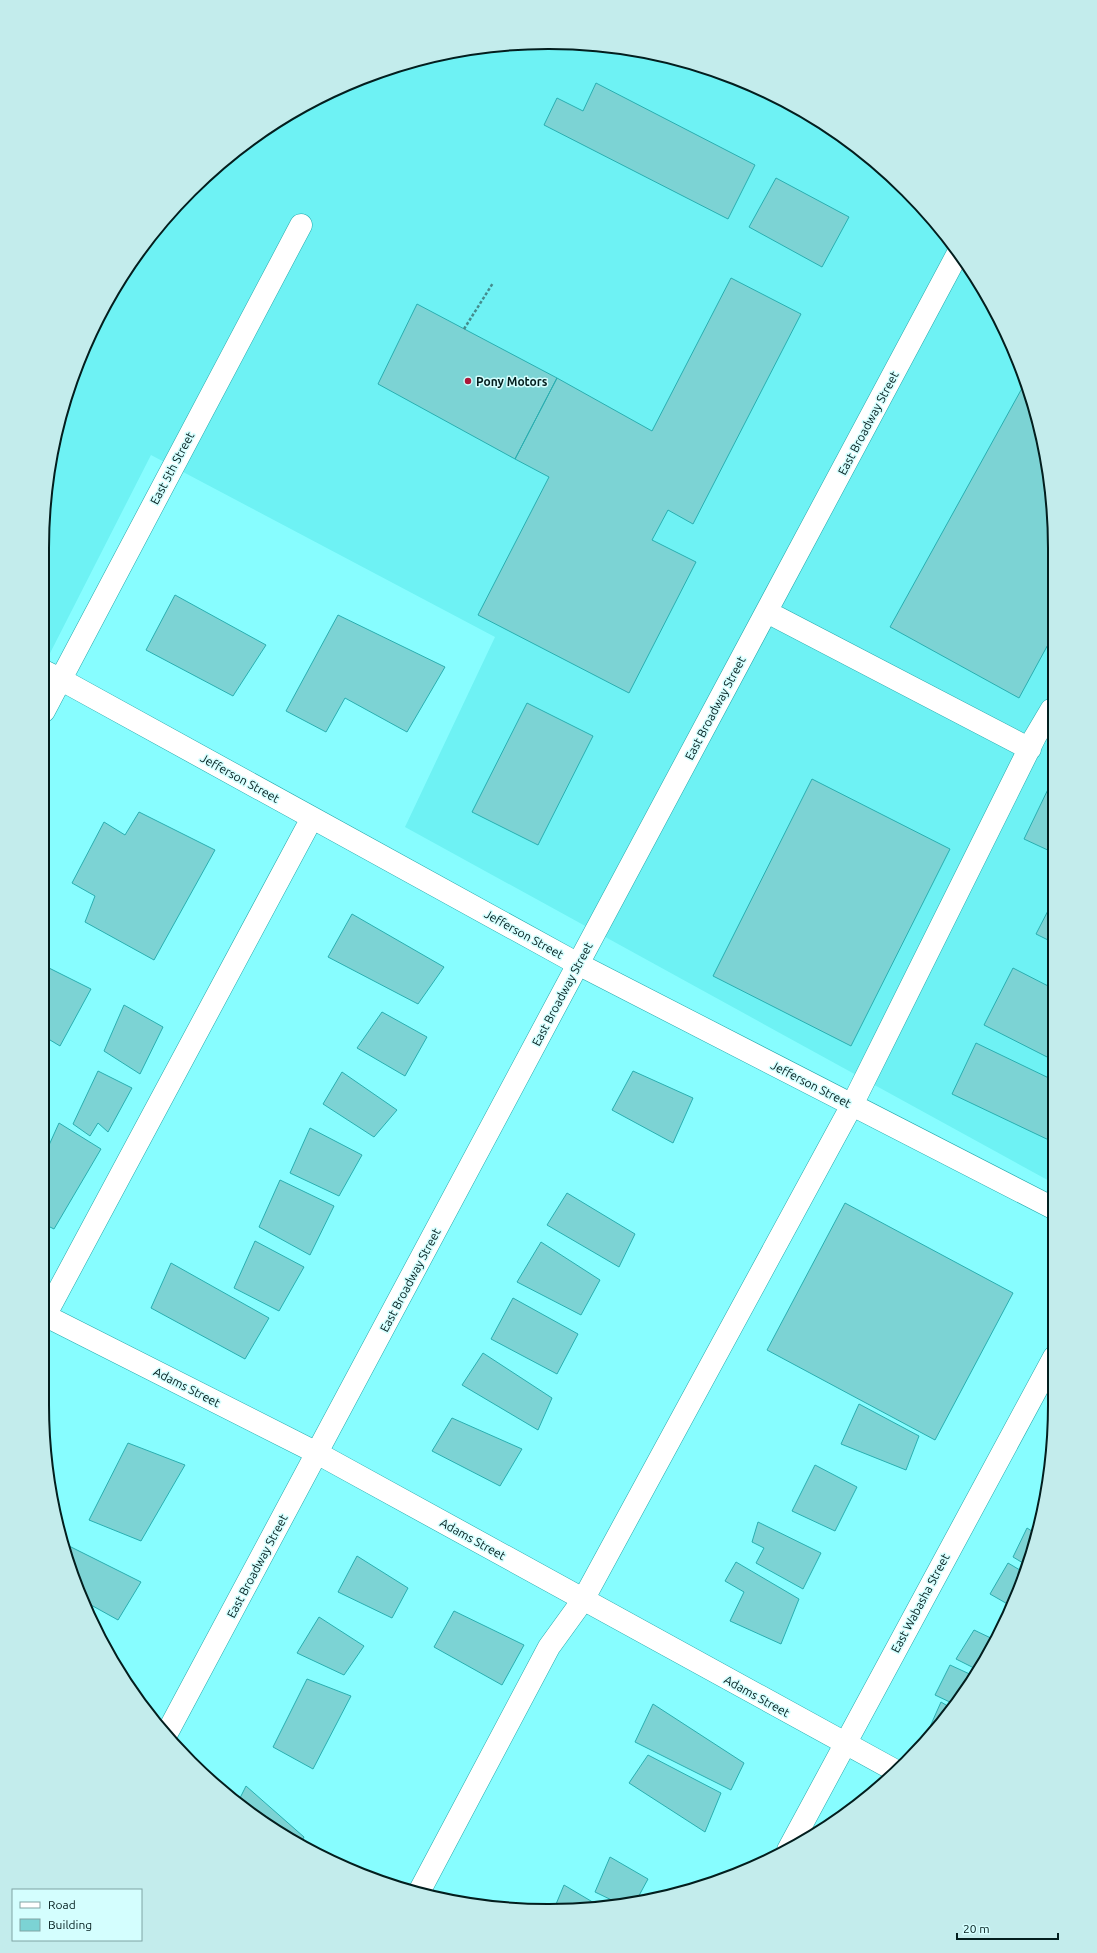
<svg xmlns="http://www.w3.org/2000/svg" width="1097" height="1953" font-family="Ubuntu,sans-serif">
  <rect width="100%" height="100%" fill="#87fdff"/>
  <path fill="#6ef2f4" d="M516,43L615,46L712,69L802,110L906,190L970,267L1028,385L1051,483L1053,1183L405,827L495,637L151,455L44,665L43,516L69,386L110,295L168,214L240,147L325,94L418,59Z"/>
  <path fill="#7cd3d4" stroke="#2aaeb0" d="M596,83L755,165L728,219L544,125L557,98L583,111Z
    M776,178L849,217L822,267L749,227Z
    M731,278L801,314L693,524L668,510L652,540L696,562L629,693L478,615L549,477L515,459L557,378L652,431Z
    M417,304L557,378L515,459L378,384Z
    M1026,381L1051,483V639L1019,698L890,627Z
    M175,595L266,645L233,696L146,650Z
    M338,615L445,667L407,732L345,698L326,732L286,711Z
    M527,703L593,736L538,845L472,812Z
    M812,779L950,849L851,1046L713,976Z
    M1052,781V852L1024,839Z
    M139,812L215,850L154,960L85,922L95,896L72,883L104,822L125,835Z
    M1052,903V942L1036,934Z
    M352,914L444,967L418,1004L328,957Z
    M45,966L91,989L60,1046L45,1037Z
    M1013,968L1052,988L1053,1060L984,1025Z
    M124,1005L163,1027L140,1074L104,1051Z
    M382,1012L427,1037L405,1076L357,1048Z
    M976,1043L1053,1080V1142L952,1094Z
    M98,1071L132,1088L108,1132L98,1123L90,1136L73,1124Z
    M633,1071L693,1098L673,1143L612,1110Z
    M342,1072L397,1110L374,1137L323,1104Z
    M59,1123L101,1149L54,1229L46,1225L45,1154Z
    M310,1128L362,1155L339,1196L290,1173Z
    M280,1180L334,1206L310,1255L259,1227Z
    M567,1193L635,1234L619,1267L547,1225Z
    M845,1203L1013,1293L935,1440L767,1350Z
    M255,1241L304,1267L279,1311L234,1288Z
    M541,1242L600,1280L581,1315L517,1282Z
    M171,1263L269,1318L245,1359L151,1308Z
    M513,1298L578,1334L557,1374L491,1339Z
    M483,1353L552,1398L538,1430L462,1385Z
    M859,1404L919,1436L906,1470L841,1444Z
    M452,1418L522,1449L500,1486L432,1451Z
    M128,1443L185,1465L141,1541L89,1520Z
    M815,1465L857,1487L835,1531L792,1511Z
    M758,1522L821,1553L803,1589L756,1563L764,1548L752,1542Z
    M1027,1528L1035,1533L1028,1566L1013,1557Z
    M69,1546L141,1582L118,1620L82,1600L69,1567L65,1552Z
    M357,1556L408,1588L392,1618L338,1592Z
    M736,1562L799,1599L781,1644L730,1621L744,1592L725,1581Z
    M1008,1563L1025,1573L1011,1606L990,1594Z
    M454,1611L524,1645L502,1685L434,1647Z
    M319,1617L364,1646L344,1675L297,1653Z
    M974,1630L995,1640L987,1658L978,1670L956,1659Z
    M950,1665L974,1676L954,1704L935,1695Z
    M307,1679L351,1696L313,1769L273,1747Z
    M941,1702L951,1708L934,1732L929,1729Z
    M653,1704L744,1763L731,1790L635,1742Z
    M648,1755L721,1793L705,1832L629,1783Z
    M246,1786L304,1837L300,1845L267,1826L238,1802Z
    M610,1857L648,1879L635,1903L622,1905L595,1892Z
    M564,1885L601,1907L581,1910L554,1909Z"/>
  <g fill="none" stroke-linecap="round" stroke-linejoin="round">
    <g stroke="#23a9ac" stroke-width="23">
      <path id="minor" d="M767,612L1030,749
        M44,671L60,679L578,964L1053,1208
        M44,711L301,225
        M46,1314L312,818
        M46,1316L317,1453L896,1771
        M166,1735L958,253
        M788,1850L1054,1357
        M418,1894L549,1647L583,1600L852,1105L1035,737L1051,710"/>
    </g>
    <path stroke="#448c8d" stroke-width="2.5" stroke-dasharray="3 2" stroke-linecap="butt" d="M464,329L493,283"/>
    <use href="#minor" stroke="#fff" stroke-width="22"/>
  </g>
  <circle fill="#ad1839" stroke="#d4fefe" stroke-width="1.5" cx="468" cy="381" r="4"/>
  <g text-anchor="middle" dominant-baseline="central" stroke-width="3" stroke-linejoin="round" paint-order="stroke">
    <g font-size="12" font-weight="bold" fill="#031e1e" stroke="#d4fefe" text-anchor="start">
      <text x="476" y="381">Pony Motors</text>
    </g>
    <g font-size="12" fill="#031e1e" stroke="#d4fefe">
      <text transform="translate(868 423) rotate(-62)">East Broadway Street</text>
      <text transform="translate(172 468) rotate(-62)">East 5th Street</text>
      <text transform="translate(715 708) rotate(-62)">East Broadway Street</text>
      <text transform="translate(240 778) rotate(29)">Jefferson Street</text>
      <text transform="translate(524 934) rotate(29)">Jefferson Street</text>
      <text transform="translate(562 994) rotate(-62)">East Broadway Street</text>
      <text transform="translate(811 1084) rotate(27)">Jefferson Street</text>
      <text transform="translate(410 1280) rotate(-62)">East Broadway Street</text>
      <text transform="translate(187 1387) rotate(27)">Adams Street</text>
      <text transform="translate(473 1539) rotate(29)">Adams Street</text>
      <text transform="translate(257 1566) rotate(-62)">East Broadway Street</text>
      <text transform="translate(920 1603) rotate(-62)">East Wabasha Street</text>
      <text transform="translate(757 1696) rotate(29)">Adams Street</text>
    </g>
  </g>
  <path d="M0 0H1097V1953H0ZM548 49H549A499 499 0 0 1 1048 548V1405A499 499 0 0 1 549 1904H548A499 499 0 0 1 49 1405V548A499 499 0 0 1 548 49Z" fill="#c3ecec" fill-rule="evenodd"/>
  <path fill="none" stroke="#031e1e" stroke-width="2" d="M548 49H549A499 499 0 0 1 1048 548V1405A499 499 0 0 1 549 1904H548A499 499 0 0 1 49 1405V548A499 499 0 0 1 548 49Z"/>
  <rect x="12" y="1889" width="130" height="52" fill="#d4fefe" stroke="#80a4a4"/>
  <rect x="20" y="1902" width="20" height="6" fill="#ffffff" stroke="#80a4a4"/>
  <text x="48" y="1909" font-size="12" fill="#031e1e">Road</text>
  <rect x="20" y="1919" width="20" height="12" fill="#7cd3d4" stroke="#80a4a4"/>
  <text x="48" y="1929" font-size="12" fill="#031e1e">Building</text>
  <path d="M957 1933v6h101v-6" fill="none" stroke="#031e1e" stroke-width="2"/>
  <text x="963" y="1933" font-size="12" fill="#031e1e" stroke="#d4fefe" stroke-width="3" paint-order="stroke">20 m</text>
</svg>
